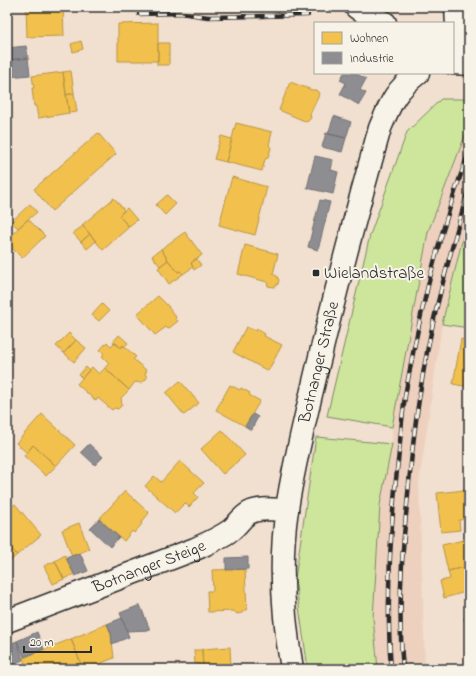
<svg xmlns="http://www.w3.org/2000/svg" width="476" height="676" font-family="'Indie Flower',sans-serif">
  <rect width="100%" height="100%" fill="#f1dfcf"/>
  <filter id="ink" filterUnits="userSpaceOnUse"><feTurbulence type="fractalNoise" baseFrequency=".025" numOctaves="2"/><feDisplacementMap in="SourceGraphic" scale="8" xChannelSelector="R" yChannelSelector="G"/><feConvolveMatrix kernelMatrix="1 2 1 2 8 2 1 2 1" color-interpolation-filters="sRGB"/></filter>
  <g filter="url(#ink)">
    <path fill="#edd1be" d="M469,125V212L442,324L419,483L425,669H378L373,618L380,505L392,444V427L428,232Z"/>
    <path fill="#cde69c" stroke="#7c8864" d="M441,99H469V125L428,232L392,427L327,416L370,235L407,132Z
      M469,212V328L442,324Z
      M316,437L392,444L380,505L373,618L378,669H308L295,579Z"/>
    <path fill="#f2c14e" stroke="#b69444" d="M26,7H63L64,36L27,37Z
      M158,23V61H118V24Z
      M81,41L83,49L73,52L71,44Z
      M158,43H169V65H157V60L158,61Z
      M71,71L74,93L66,95L63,72Z
      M63,72L69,113L38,118L36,106H34L32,88H34L32,76Z
      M290,82L312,90H317L320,93L310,114L311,118L307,122L279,110Z
      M74,93L77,112L69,113L66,95Z
      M236,123L272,132L269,145L271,148L268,158L265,159L262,171L226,162Z
      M98,133L116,154L52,211L34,189Z
      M221,136L232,139L226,162L214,159Z
      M232,177L267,187L255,235L219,225Z
      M167,195L176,204L165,215L156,205Z
      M114,198L124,210L119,216L129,227L103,250L82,225Z
      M30,204L37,212L18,228L11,222Z
      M127,208L137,220L129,226L119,216Z
      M28,219L45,236L22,258L7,243V239Z
      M83,226L90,234L81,242L73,233Z
      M185,232L202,255L191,263L193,267L183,274L180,271L178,272L168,260L161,249Z
      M90,234L96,241L87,249L81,242Z
      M245,245L278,254L273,274L276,275L279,280L278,284L274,287L268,286L267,282L238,274Z
      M161,249L168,260L160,266L152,256Z
      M196,258L201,265L194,270L191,263Z
      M168,260L178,272L180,271L183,274L169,284L158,268Z
      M158,296L169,307H168L176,317L175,318L178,321L168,329L166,327L155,335L137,314Z
      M102,304L109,311L99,321L92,315Z
      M246,327L256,331L257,329L265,334L264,336L282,345L268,371L233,352Z
      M69,333L76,340L64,353L56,346Z
      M119,335L128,343L124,347L123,345L121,348L113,342Z
      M461,339L469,341V387L453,384Z
      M76,340L86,348L74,362L64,353Z
      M107,342L111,346L115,342L121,348L123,345L136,357L133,359L147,371L145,373L147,378L142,383L135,382L129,390L105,368L109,363L102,356L104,354L100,350Z
      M86,367L89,370L82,378L79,375Z
      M92,367L99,374L105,368L129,390L121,398L122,405L118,409L114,408L112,410L98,398L96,401L77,384Z
      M180,381L199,403L184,415L166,393Z
      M230,385L240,390L241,388L250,393L249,395L260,401L245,426L216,410Z
      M42,414L75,445L56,466L33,445L27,453L16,443Z
      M222,430L245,455L223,474L201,449Z
      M33,445L56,466L46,476L24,456Z
      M180,461L204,483L194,493L198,497L189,507L185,503L175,513L145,486L154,476L161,482Z
      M465,490L468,519L459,520L460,530L441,532L437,493Z
      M125,491L149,513L141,523L142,524L134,533L132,531L124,541L99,519Z
      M15,504L41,535L17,555L7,544V511Z
      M79,523L89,549L72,556L62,530Z
      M468,539L469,566L448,571L442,545Z
      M7,544L17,555L7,564Z
      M65,555L74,574L64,579L55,561Z
      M55,561L64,579L53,584L44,566Z
      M469,566V591L444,598L440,581L450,579L448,571Z
      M245,569L247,610H244L242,613L237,614L234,611L208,612L207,591H213L212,570Z
      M107,624L111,633L114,658L87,669H83L71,639Z
      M71,639L83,669H27L23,658Z
      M230,647L231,669H203L202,649Z
      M194,650H202L203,667L199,668L198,663L195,664Z"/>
    <path fill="#8d8d92" stroke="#707073" d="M295,7H321L325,11L295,12Z
      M26,46L28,58L7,60V48Z
      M28,58L30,75L9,77L7,60Z
      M344,73H355L366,79L360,90L366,93L359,105L340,94L346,83L340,80Z
      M334,116L351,122L346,138L328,134Z
      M326,133L346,138L342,152L322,147Z
      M315,156L333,160L331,170L338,172L333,194L307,188Z
      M320,200L330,202L318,250L308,247Z
      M253,414L258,417L251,430L245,426Z
      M89,444L103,457L95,465L81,452Z
      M99,519L119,537L110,547L90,528Z
      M80,553L88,571L75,576L66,558Z
      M248,557V569L226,570V558Z
      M140,605L150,630L127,631L120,613Z
      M469,617V627L466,628L464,618Z
      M122,618L129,637L112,644L111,633L107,624Z
      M37,632L44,649L24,657L17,641Z
      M17,641L23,660L13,664V662L8,664L7,645Z"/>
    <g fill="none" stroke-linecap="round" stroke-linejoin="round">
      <g stroke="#2b2b2b" stroke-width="25">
        <g id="street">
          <path d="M356,7L363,12L385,23"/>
          <path d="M453,63L457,25L456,7"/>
          <path id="s1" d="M7,621L195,549C208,543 220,538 231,530C237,525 242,517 249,513C260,507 275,510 287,510"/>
        </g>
      </g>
      <g stroke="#2b2b2b" stroke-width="25">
        <g id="secondary">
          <path d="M453,63L469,64"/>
          <path id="s2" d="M292,669C283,617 279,562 287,509C294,461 307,412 318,365C337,285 358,206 380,128C391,102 395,91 418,73"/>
        </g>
      </g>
      <use href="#street" stroke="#f7f3e8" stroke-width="22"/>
      <use href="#secondary" stroke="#f7f3e8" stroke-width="22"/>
      <g stroke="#2b2b2b" stroke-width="4.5">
        <path id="rail" d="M139,14L181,13L208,17L308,15
          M391,669C386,600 390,530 398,461C401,436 402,410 407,385C421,306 441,227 469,152
          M403,669C398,615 401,559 407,505C412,446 419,386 432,328C442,281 456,234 469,187"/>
      </g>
      <use href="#rail" stroke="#f7f3e8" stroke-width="3" stroke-dasharray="9" stroke-linecap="butt"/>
    </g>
  </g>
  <rect fill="#2b2b2b" stroke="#f7f3e8" stroke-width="1.5" x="312" y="269" width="8" height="8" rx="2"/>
  <g text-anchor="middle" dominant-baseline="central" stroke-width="4" stroke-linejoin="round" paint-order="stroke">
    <g font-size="17" fill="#2b2b2b" stroke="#f7f3e8" text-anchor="start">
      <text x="324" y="273">Wielandstraße</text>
    </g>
    <g font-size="17" fill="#2b2b2b" stroke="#f7f3e8">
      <text stroke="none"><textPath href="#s2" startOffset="311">Botnanger Straße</textPath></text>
      <text stroke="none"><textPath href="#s1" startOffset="152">Botnanger Steige</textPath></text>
    </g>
  </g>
  <rect width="476" height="676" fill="none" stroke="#f7f3e8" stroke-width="24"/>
  <rect x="12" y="12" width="452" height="652" fill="none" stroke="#2b2b2b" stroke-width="1.5" filter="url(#ink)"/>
  <rect x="314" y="22" width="140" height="52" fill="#f7f3e8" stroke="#a5a39c"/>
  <rect x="322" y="32" width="20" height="12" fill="#f2c14e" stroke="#a5a39c"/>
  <text x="350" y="42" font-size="12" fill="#2b2b2b">Wohnen</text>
  <rect x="322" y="52" width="20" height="12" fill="#8d8d92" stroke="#a5a39c"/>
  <text x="350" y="62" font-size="12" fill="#2b2b2b">Industrie</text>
  <path d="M24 646v6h67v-6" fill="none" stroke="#2b2b2b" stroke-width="2"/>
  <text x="30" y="646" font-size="12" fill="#2b2b2b" stroke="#f7f3e8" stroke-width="3" paint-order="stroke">20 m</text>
</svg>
